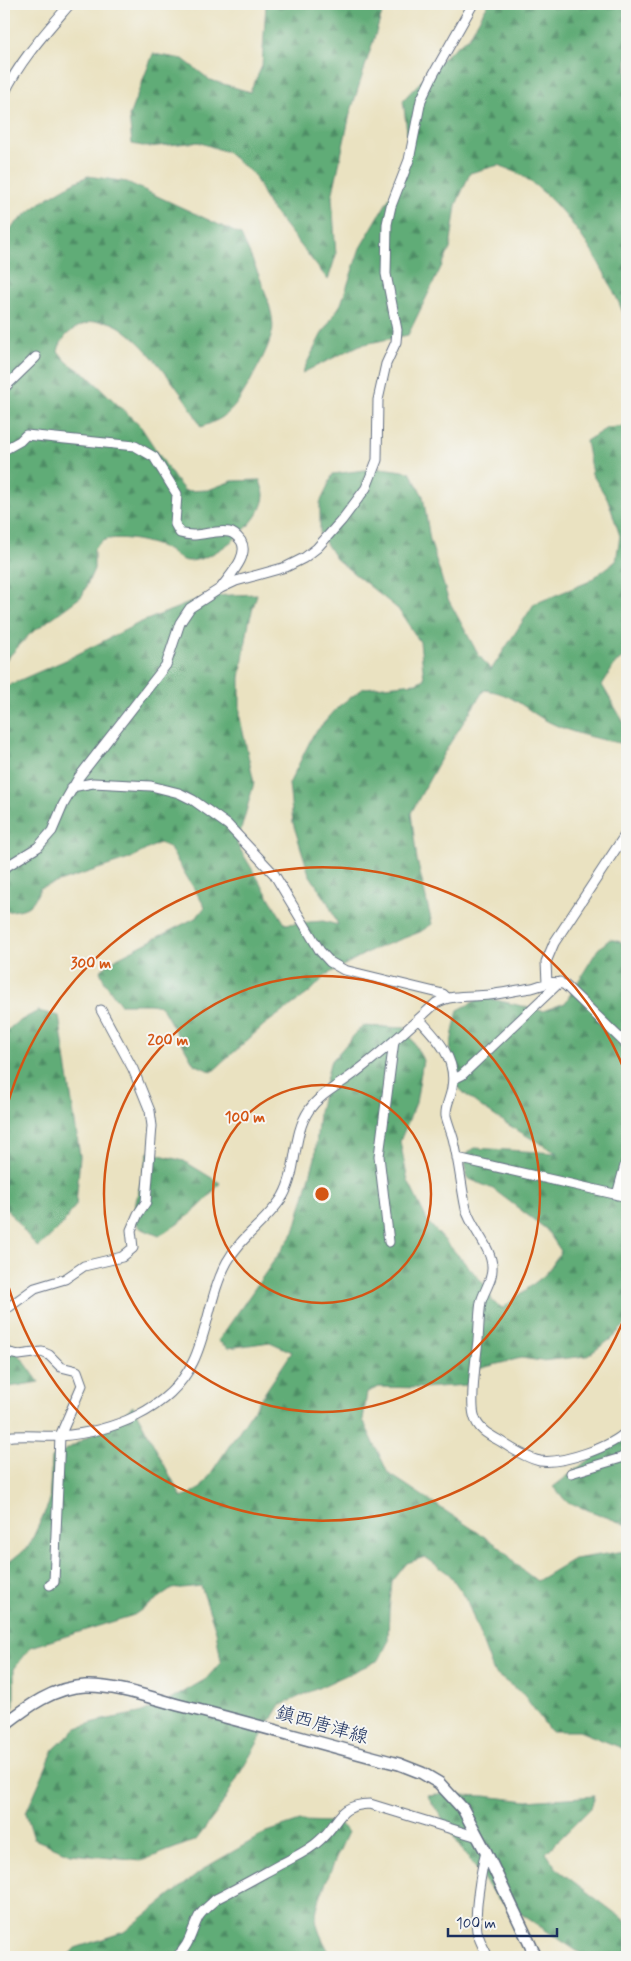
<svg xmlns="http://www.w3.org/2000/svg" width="631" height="1961" font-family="Mynerve,'Klee One',sans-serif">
  <defs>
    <pattern id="forest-firs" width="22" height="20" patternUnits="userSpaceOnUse" patternTransform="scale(1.25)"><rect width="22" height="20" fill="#60ac77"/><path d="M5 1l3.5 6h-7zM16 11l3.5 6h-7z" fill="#4e8c65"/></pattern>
  </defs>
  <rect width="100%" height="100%" fill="#f6f6f2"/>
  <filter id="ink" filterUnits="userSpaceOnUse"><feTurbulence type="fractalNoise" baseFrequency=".02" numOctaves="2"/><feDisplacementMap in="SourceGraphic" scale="10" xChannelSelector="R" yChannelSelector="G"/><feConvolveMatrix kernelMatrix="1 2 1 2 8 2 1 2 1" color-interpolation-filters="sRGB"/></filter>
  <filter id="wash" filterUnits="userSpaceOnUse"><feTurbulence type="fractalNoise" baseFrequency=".0096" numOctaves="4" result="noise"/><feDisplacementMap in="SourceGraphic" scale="20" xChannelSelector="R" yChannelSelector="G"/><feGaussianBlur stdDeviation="1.12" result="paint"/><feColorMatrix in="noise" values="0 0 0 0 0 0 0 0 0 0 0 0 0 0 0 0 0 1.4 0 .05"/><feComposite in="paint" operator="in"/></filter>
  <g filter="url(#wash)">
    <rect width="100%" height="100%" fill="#eae2c1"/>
    <path fill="url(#forest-firs)" stroke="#3e6e6a" d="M266,4H385L350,114L332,197L336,255L328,280L268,204L254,175L227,152L198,142L148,147L132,144L129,116L153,54L183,59L210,80L250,92L262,66Z
      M488,4H622L627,21V323C608,271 572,212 527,179C519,173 508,169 499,165L470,173L456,205L450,249L408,335L360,345L302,373L321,335L341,304L360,248L404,173L409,147L403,100L447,54L469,37Z
      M88,176L127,182L241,235C250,255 278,312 272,333C268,350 258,366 250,382C234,408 232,416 201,427C189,400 140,335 114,324C103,319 91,321 80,326C69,331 61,339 58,351L67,362L88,376L141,427L175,479L185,491L208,490L232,481L260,480C261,485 264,491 264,495C264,521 214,561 189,561C179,561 174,554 166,549C151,542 121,535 105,540C101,541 97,546 94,549V569L82,596L30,634L4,662V236C26,210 57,190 88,176Z
      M627,426V655L615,664L602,685L627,728V744C604,741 570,733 549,722C525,710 514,693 484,690L445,751L411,813L417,860L432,924L420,932L370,951L326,975L310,992L264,1025L212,1072L194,1064L161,1006L150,1004H120L105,983L100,971L117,958L197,917L205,907L169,847L159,843L129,859L40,888C31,910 26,909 4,912V687L66,660L139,623L207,596L257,594L249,622L240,678V718L254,783L237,844L285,924L323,921L338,925L328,903L309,874L293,823L289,784L313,735L340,705L364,688L416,683L424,679L420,642L398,609L336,559L320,534V503L333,474L381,468L410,472L423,496L430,540L448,599L478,654L491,670L534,604L588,582L616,561L620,536L608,500L592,474L586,441L607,428Z
      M610,939L627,944V1323L611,1339L587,1356L542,1361L521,1358L478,1369L467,1385L422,1388L379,1387L367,1392L363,1420L388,1473L500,1547L521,1569L537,1581L574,1559L625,1551L627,1553V1750L579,1731H550L523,1694L494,1673L466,1598L449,1574L425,1557L407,1563L392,1582L389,1611L388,1642L379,1660L279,1706L218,1811L196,1840L141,1861L71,1854L34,1839L26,1813L54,1749L77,1728L98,1721L139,1713L163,1704L206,1679L221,1662L216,1631L201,1586L172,1589L134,1615L31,1647L14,1669V1706L4,1721V1566L29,1546L49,1503L52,1458L119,1418L133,1406L182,1498L201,1488L292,1352L270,1342L228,1348L218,1341L294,1232L315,1158L319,1112L330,1063L362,1026L406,1028L423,1060L416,1103L400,1141L408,1181L428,1222L485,1285L493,1302L503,1308L546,1274L561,1251L546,1229L493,1189L467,1178L465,1156L474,1148L557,1153C537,1142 458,1098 453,1079C446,1056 453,1033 458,1010L483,997L543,1011L565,1003L598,949Z
      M38,1011L59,1016L80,1156L76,1205L62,1225L38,1248L4,1206V1033L16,1023Z
      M148,1152L184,1161L220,1183C203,1206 184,1221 159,1236L140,1228L132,1218Z
      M4,1338L10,1342L39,1382L4,1388Z
      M627,1437V1525L567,1502L553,1487L583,1464Z
      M437,1794L485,1796L527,1801L595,1796L591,1808L546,1853L558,1870L627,1922V1957H586L497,1898L459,1845L427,1795Z
      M300,1821L337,1822L348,1832C341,1848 314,1904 316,1918C317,1932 326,1946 332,1957H67L75,1948L124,1932L208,1866L267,1832Z"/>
  </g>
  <g filter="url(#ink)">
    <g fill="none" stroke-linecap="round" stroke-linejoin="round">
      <g stroke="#636e81" stroke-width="11">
        <path id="minor" d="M4,94C20,60 46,32 70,4
          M4,388L36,357
          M4,450L20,441L26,435L135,446L154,457L177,494L175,524L180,533C199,539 212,529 229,532C234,533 238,537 241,541C250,556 229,576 221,588
          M72,787L93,783L151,786L179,793L193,800L228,825L274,874L320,951L330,962L344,970L443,994L447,998
          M4,868L38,847L52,831L63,805L79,777L166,665L180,623L190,608L221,588L236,581L286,567L304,558L317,548L342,520L366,488L377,460L378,400L386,364L396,342L397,330L386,274L387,224L391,206L409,160L421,100L433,75L473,4
          M547,983L546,962L554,943L627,832
          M419,1019C437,1038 457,1059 452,1087C451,1098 445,1105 446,1116C448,1124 451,1131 453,1138C459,1161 461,1185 466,1209C471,1228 492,1248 492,1267C493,1280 484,1290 481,1302C479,1314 479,1328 478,1340C476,1359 470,1399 474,1415C477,1429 489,1435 500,1441C512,1449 526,1458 540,1461C563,1464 612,1447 627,1431
          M454,1079L462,1075L560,982
          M457,1158L623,1196
          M617,1195L627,1158
          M389,1242L379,1156L394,1041
          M4,1309L9,1307L35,1288L65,1279L84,1266L122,1257L133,1248L131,1230L138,1214L146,1202L152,1126L150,1111L133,1069L101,1010
          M4,1352L19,1355L42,1352L49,1355L61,1367L77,1371L82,1385L60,1436L54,1582L50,1585
          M4,1437C23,1434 41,1437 60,1436C111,1432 169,1411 193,1362C208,1331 210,1293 227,1262C241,1236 268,1221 283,1196C298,1169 292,1135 309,1110C321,1093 340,1085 356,1072C384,1051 410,1027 436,1003C451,994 472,997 489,995C503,993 518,990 532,988C544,985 553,979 565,985L627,1045
          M571,1473L621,1458L627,1454
          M486,1852C481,1871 474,1912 477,1931C479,1940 484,1949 488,1957
          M176,1957C190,1946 191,1931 199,1916C204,1909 210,1905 216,1899C238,1888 259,1876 281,1864C294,1857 309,1851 320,1840C341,1822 336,1805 370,1804L478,1837"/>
      </g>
      <g stroke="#636e81" stroke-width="14">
        <path id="major" d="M4,1725C27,1707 54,1687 85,1686C116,1685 148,1697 178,1705C252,1723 325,1745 399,1764L422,1773L439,1783L463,1809L486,1852L536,1957"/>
      </g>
      <use href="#minor" stroke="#fff" stroke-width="9"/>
      <use href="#major" stroke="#fff" stroke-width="11"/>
    </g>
  </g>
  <g fill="none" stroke="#d45514" stroke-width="2.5">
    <circle cx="322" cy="1194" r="109"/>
    <circle cx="322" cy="1194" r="218"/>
    <path d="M626 1314A327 327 0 0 1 4 1270M4 1118A327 327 0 0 1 626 1074"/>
  </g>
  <g text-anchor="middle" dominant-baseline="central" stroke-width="4" stroke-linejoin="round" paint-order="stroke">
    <g font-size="19" fill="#1b2f5e" stroke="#f6f6f2">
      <text transform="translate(322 1725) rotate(16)">鎮西唐津線</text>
    </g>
  </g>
  <circle cx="322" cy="1194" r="8" fill="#d45514" stroke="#f6f6f2" stroke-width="2.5"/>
  <g font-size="15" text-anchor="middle" font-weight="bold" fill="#d45514" stroke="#f6f6f2" stroke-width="4" stroke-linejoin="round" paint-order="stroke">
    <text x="91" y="968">300 m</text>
    <text x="168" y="1045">200 m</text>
    <text x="245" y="1122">100 m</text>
  </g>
  <rect width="631" height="1961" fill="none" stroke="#f6f6f2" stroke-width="20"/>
  <path d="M448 1928v8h109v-8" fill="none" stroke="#1b2f5e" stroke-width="2.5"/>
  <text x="456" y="1928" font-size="15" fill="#1b2f5e" stroke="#f6f6f2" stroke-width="4" paint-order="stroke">100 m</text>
</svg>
